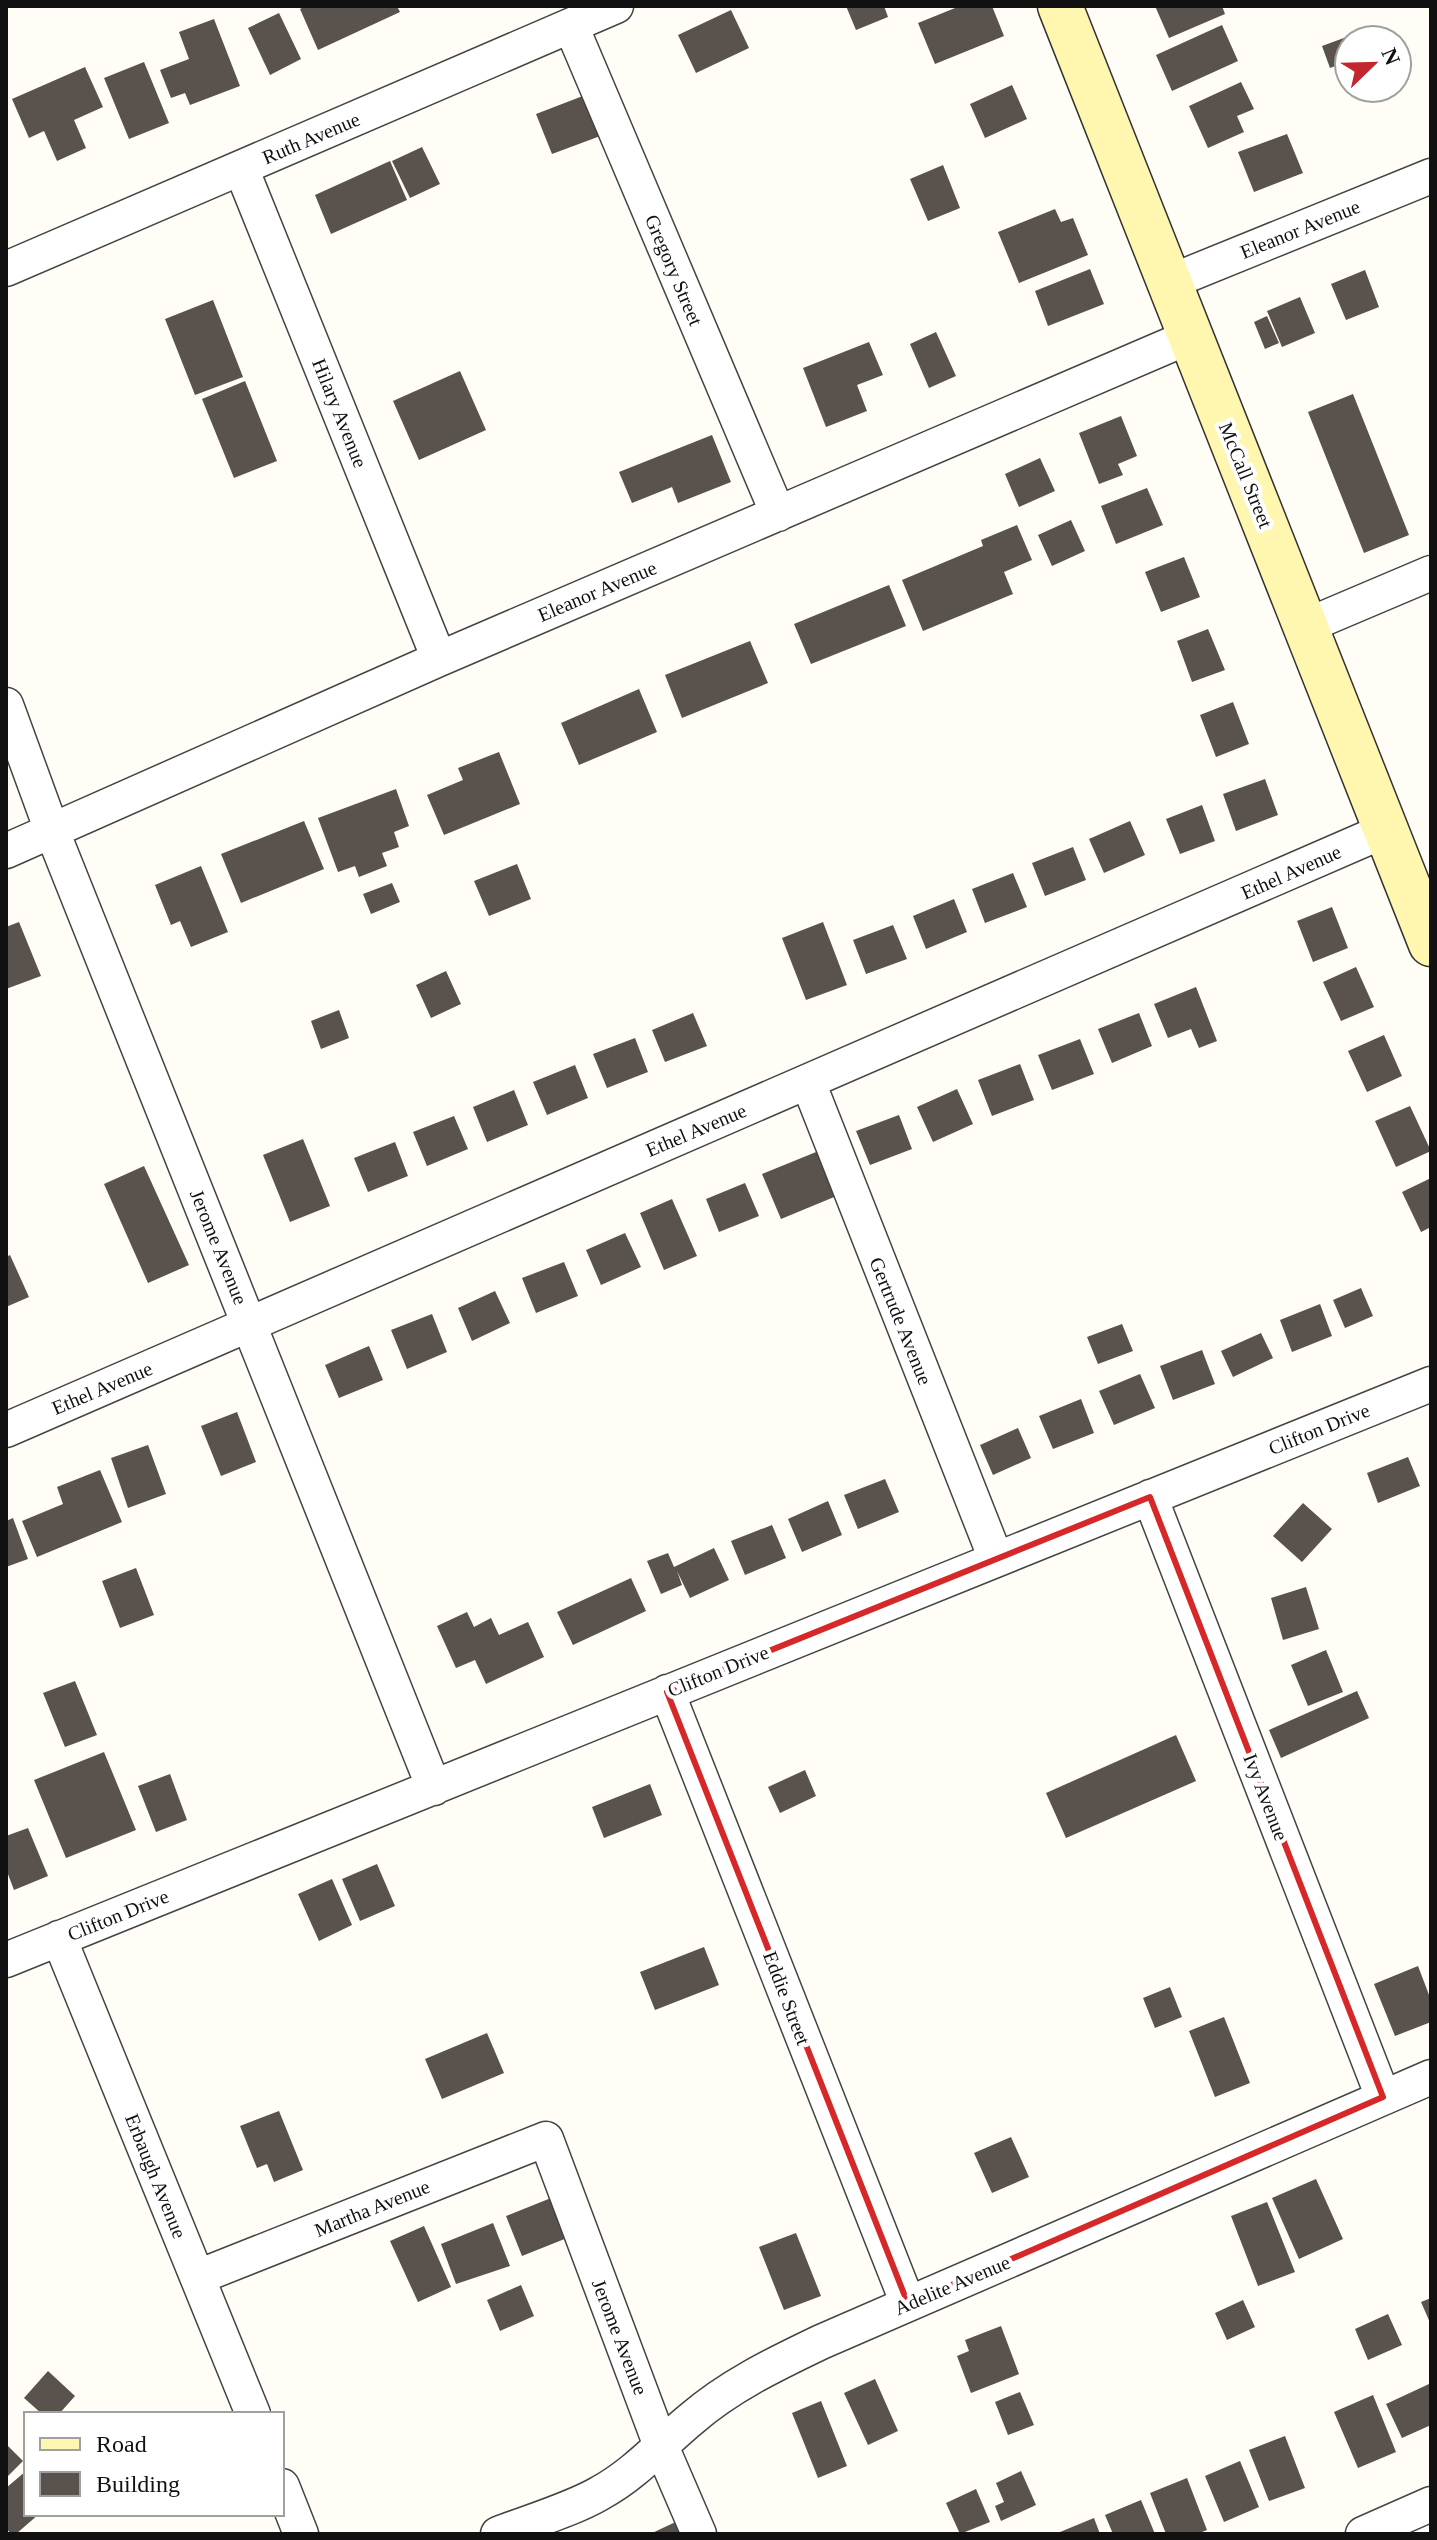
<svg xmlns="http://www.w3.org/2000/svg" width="1437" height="2540" font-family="Georgia,serif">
  <rect width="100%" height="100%" fill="#fffdf5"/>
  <path fill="#5a524d" d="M305,6H397L400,12L318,50L300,9Z
    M846,6H884L888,17L856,30Z
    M960,6H992L1004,36L935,64L918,23Z
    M1155,6H1222L1225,14L1169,38Z
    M731,10L749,48L696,73L678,35Z
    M279,13L301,59L270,75L248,28Z
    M214,19L240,86L190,105L185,93L171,98L160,70L189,59L179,32Z
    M1222,25L1238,61L1172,91L1156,55Z
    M1352,35L1354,40H1349V61L1330,68L1322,46Z
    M144,62L169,123L129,139L104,78Z
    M85,67L103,107L74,120L86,148L57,161L44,131L29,138L12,99Z
    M1241,82L1254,109L1237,116L1244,132L1208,148L1189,106Z
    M1012,85L1027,119L985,138L970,104Z
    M588,94L603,135L552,154L536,114Z
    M1287,134L1303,173L1254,192L1238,152Z
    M422,147L440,184L410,198L392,161Z
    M390,161L407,200L331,234L315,195Z
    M943,165L960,208L928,221L910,179Z
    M1055,209L1061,222L1073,218L1088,255L1019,283L998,232Z
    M1090,269L1104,304L1048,326L1035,291Z
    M1365,270L1379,307L1346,320L1331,284Z
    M1300,297L1315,333L1282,347L1267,311Z
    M213,300L243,377L195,395L165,319Z
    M1267,316L1279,343L1265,349L1254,322Z
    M936,332L956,376L929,388L910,344Z
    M869,342L883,375L857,385L867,411L826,427L803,368Z
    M460,371L486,430L419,460L393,401Z
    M245,381L277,461L234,478L202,399Z
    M1353,394L1409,535L1364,553L1308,412Z
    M1121,416L1137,456L1118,464L1123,475L1099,484L1079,433Z
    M712,435L731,482L678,503L672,487L632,503L619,472Z
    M1040,458L1055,491L1019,507L1005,474Z
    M1147,488L1163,525L1116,544L1101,506Z
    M1071,520L1085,551L1052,566L1038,535Z
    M1017,525L1032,560L1004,572L1013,594L923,631L902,580L983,546L981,540Z
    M1184,557L1200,597L1161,612L1145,572Z
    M889,585L906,626L811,664L794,624Z
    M1208,629L1225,670L1192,682L1177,641Z
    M750,641L768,683L682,718L665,675Z
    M639,689L657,732L579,765L561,723Z
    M1233,702L1249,744L1216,757L1200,715Z
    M499,752L520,804L444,835L427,795L463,780L458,768Z
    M1265,779L1278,815L1236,831L1223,794Z
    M396,789L409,826L394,832L399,847L382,853L387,866L359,877L355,866L338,872L318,818Z
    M1202,805L1215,841L1180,854L1166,819Z
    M304,821L324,869L241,903L221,854Z
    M1130,821L1145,855L1104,873L1089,839Z
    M1073,847L1086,880L1045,896L1032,863Z
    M517,864L531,899L489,916L474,881Z
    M201,866L228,932L191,947L180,921L171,925L155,885Z
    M1013,873L1027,907L985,923L972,889Z
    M392,883L400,902L371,914L363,894Z
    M954,899L967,932L926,949L913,916Z
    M1332,907L1348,948L1313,962L1297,921Z
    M19,922L41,976L6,989V927Z
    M823,922L847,985L806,1000L782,938Z
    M893,925L907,959L866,974L853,940Z
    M1356,967L1374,1007L1341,1021L1323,982Z
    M446,971L461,1004L431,1018L416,985Z
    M1196,987L1217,1041L1199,1048L1191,1029L1168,1038L1154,1004Z
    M339,1010L349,1038L321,1049L311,1021Z
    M693,1013L707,1046L665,1062L652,1030Z
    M1139,1013L1152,1046L1112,1063L1098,1029Z
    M1384,1035L1402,1076L1367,1092L1348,1051Z
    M635,1038L648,1072L607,1088L593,1054Z
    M1080,1039L1094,1074L1052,1090L1038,1055Z
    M1020,1064L1034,1100L992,1116L978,1080Z
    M575,1065L588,1098L547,1115L533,1082Z
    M957,1089L973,1124L933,1142L917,1107Z
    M514,1090L528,1125L487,1142L473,1107Z
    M1410,1106L1431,1151L1396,1167L1375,1121Z
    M899,1115L912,1149L870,1165L856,1131Z
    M454,1116L468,1149L427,1166L413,1132Z
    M303,1139L330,1206L290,1222L263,1155Z
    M395,1142L408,1176L368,1192L354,1158Z
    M821,1150L839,1195L781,1219L762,1174Z
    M144,1166L189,1265L148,1283L104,1184Z
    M1431,1178V1227L1421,1232L1402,1192Z
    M745,1183L759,1216L719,1232L706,1199Z
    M672,1199L697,1256L664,1270L640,1213Z
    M625,1233L641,1267L601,1285L586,1250Z
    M10,1255L29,1297L6,1307V1257Z
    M564,1262L578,1296L536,1313L522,1278Z
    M1361,1288L1373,1316L1345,1328L1333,1300Z
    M495,1291L510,1323L472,1341L458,1308Z
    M1320,1304L1332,1336L1292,1352L1280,1320Z
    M432,1314L447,1352L407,1369L391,1330Z
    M1122,1324L1133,1351L1098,1364L1087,1337Z
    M1261,1333L1273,1358L1233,1377L1221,1351Z
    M369,1346L383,1380L339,1398L325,1365Z
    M1202,1350L1215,1384L1173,1400L1160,1366Z
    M1140,1374L1155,1408L1114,1425L1099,1391Z
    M1081,1399L1094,1433L1053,1449L1039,1416Z
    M237,1412L256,1462L221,1476L201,1426Z
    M1018,1428L1031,1458L993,1475L980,1445Z
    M148,1445L166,1494L128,1508L111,1458Z
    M1408,1457L1420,1486L1378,1503L1367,1473Z
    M100,1470L122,1522L37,1557L22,1521L63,1504L57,1487Z
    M885,1479L899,1512L858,1529L844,1495Z
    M828,1501L842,1535L802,1552L788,1519Z
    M1303,1503L1332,1529L1302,1562L1273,1536Z
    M13,1518L28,1559L6,1567V1521Z
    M772,1525L786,1558L745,1575L731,1541Z
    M714,1548L729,1580L690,1598L677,1571L682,1585L661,1594L647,1561L668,1553L674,1567Z
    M136,1568L154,1615L120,1628L102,1581Z
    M631,1578L646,1611L573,1645L557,1612Z
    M1306,1587L1319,1629L1283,1640L1271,1598Z
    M467,1612L474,1627L491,1618L499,1635L528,1622L544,1657L486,1684L475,1660L456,1668L437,1626Z
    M1326,1650L1343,1692L1308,1706L1291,1665Z
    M75,1681L97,1735L65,1747L43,1693Z
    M1357,1691L1369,1718L1281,1758L1269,1730Z
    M1176,1735L1196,1781L1066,1838L1046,1793Z
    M104,1752L136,1830L66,1858L34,1780Z
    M805,1770L816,1796L780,1813L768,1787Z
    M170,1774L187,1820L156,1832L138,1786Z
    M650,1784L662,1815L604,1838L592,1807Z
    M28,1828L48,1876L14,1890L6,1869V1836Z
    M377,1864L395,1906L360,1921L342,1879Z
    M332,1879L352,1925L319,1941L298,1894Z
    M704,1947L719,1985L655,2010L640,1972Z
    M1418,1966L1431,2000V2022L1395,2036L1374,1984Z
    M1170,1987L1182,2017L1155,2028L1143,1998Z
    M1224,2017L1250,2083L1215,2097L1189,2031Z
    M487,2033L504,2073L442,2099L425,2059Z
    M279,2111L303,2170L274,2182L267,2164L257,2168L240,2126Z
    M1011,2137L1029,2177L992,2193L974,2153Z
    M1316,2179L1343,2239L1299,2259L1272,2198Z
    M556,2196L572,2236L522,2256L506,2216Z
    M1267,2202L1295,2272L1258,2286L1231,2216Z
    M493,2223L510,2266L456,2284L441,2244Z
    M424,2226L451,2287L418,2302L390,2241Z
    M796,2233L821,2296L784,2310L759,2247Z
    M521,2285L534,2316L500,2331L487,2300Z
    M1431,2298V2325L1421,2302Z
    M1243,2300L1255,2327L1227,2340L1215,2313Z
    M1388,2314L1402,2345L1368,2360L1355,2329Z
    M1001,2326L1019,2374L971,2393L957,2356L969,2351L965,2340Z
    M48,2371L75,2396L59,2414H42L24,2398Z
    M875,2379L898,2431L868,2445L844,2393Z
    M1429,2384L1431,2389V2425L1402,2438L1386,2404Z
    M1020,2392L1034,2425L1008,2435L995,2402Z
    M1373,2395L1396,2452L1358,2468L1334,2412Z
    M821,2401L847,2466L818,2478L792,2413Z
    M1285,2436L1305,2488L1269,2501L1249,2450Z
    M6,2444L23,2461L6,2478Z
    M1240,2461L1259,2507L1224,2522L1205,2476Z
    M26,2471V2514H39L16,2534H11L6,2528V2488Z
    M1021,2471L1036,2505L1001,2521L995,2506L1004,2502L996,2483Z
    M1187,2478L1207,2530L1197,2534H1166L1150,2493Z
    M976,2489L990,2522L960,2534L946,2503Z
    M1141,2500L1155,2534H1113L1105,2515Z
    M684,2518L692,2534H650Z
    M1094,2518L1100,2534H1061L1060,2532Z"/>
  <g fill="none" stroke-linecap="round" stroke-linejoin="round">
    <g stroke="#444" stroke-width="37">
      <path id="street" d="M571,26L778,514
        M241,168L439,659
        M6,269L616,6
        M1170,282L1431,176
        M1306,626L1431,573
        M6,705L52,831L434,1788
        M6,851L439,659L1191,336
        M808,1082L996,1559
        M6,1430L1386,830
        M1150,1497L1383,2097
        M667,1692L908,2304
        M59,1938L253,2414
        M6,1960L1431,1384
        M198,2277L546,2139L661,2446L699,2534
        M282,2486L301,2534
        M498,2534C529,2522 573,2509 600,2493C635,2474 660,2445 690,2420C729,2386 775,2364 821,2342L1431,2077
        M1363,2534L1431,2504"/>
    </g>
    <g stroke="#333" stroke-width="47">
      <path id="secondary" d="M1060,6L1431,944"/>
    </g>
    <use href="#street" stroke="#fff" stroke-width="34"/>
    <use href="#secondary" stroke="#fff6b0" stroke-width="44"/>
  </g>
  <path fill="none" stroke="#d62828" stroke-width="6" stroke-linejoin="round" d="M1150,1497L1383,2097L908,2304L667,1692Z"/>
  <g text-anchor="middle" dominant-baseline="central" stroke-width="8" stroke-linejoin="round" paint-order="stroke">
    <g font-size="20" fill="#111" stroke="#fff">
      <text transform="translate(311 138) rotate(-23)">Ruth Avenue</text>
      <text transform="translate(1300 229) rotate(-22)">Eleanor Avenue</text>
      <text transform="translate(674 270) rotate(67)">Gregory Street</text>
      <text transform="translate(340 413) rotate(68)">Hilary Avenue</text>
      <text transform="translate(1246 475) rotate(68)">McCall Street</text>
      <text transform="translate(597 591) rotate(-23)">Eleanor Avenue</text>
      <text transform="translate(1291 872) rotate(-24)">Ethel Avenue</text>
      <text transform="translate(696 1130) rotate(-23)">Ethel Avenue</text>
      <text transform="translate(219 1247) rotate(68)">Jerome Avenue</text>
      <text transform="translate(901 1321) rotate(68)">Gertrude Avenue</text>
      <text transform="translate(102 1388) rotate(-23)">Ethel Avenue</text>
      <text transform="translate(1319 1429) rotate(-22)">Clifton Drive</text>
      <text transform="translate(718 1671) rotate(-22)">Clifton Drive</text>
      <text transform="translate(1266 1797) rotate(69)">Ivy Avenue</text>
      <text transform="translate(118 1915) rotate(-22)">Clifton Drive</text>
      <text transform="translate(787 1998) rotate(69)">Eddie Street</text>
      <text transform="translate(156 2176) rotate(68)">Erbaugh Avenue</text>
      <text transform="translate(372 2208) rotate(-22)">Martha Avenue</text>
      <text transform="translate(952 2285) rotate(-23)">Adelite Avenue</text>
      <text transform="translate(620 2337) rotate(69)">Jerome Avenue</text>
    </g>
  </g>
  <rect width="1437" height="2540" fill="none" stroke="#111111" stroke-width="16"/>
  <rect x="24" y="2412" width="260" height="104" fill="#ffffff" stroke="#a0a0a0" stroke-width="2"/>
  <rect x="40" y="2438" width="40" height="12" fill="#fff6b0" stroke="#a0a0a0" stroke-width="2"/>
  <text x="96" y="2452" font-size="24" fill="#111111">Road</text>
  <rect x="40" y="2472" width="40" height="24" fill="#5a524d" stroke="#a0a0a0" stroke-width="2"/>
  <text x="96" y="2492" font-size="24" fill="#111111">Building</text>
  <g transform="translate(1373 64) rotate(67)"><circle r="38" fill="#ffffff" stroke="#a0a0a0" stroke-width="2"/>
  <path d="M0-6L14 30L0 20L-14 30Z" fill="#c4262e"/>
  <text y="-12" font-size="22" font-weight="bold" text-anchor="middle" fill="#111111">N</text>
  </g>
</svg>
